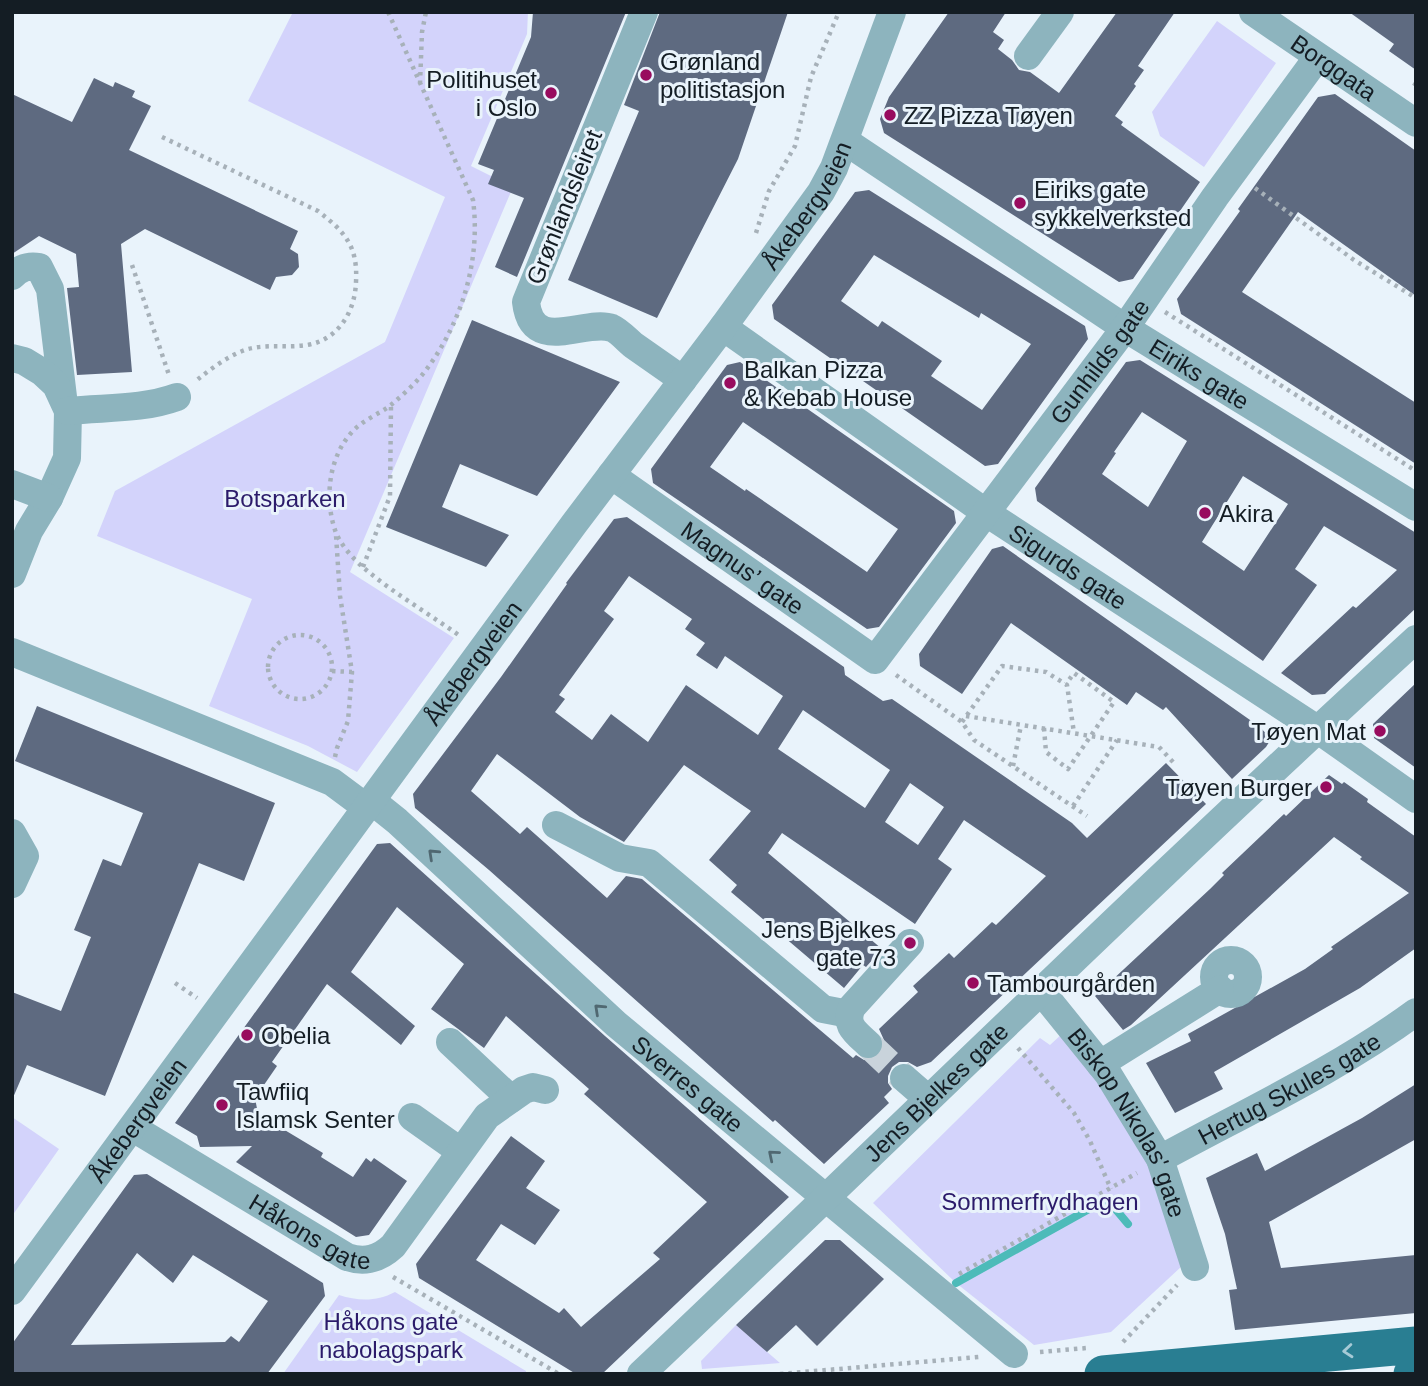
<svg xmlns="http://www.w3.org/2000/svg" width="1428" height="1386" font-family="Arial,sans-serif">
  <rect width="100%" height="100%" fill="#e9f3fb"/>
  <path fill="#d3d3fb" d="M293,12H528L527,34L471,166L513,187L350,572L454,638L357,772L308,746L209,706L252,599L97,536L115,491L385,342L445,197L248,101Z
    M1217,21L1276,63L1204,167L1160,136L1152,112Z
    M1063,1033L1102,1082L1150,1162L1182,1266L1111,1332L1034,1345L956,1283L873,1203L1040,1038L1050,1045Z
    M12,1117L59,1149L12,1216Z
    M395,1292L526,1371V1374H283L339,1295C358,1301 376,1302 395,1292Z
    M736,1325L780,1363L702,1369L701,1361Z"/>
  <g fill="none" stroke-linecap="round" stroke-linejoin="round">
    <path stroke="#4dbbb9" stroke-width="8" d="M956,1283L1107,1199L1128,1224"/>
  </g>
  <path fill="#5e6a80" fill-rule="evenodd" d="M533,12H626L517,277L495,267L524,198L488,184L494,170L478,164L531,37Z
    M660,12H788L738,159L657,318L568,280L639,111L624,105Z
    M949,12H1006L993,32L1004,40L998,49L1012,60L1019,70L1030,72L1059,93L1117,12H1175L1138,66L1144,70L1134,84L1136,86L1115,116L1123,122L1121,125L1200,182L1133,279L1119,282L884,133L880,119L889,97Z
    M1349,12H1416V70L1389,51L1394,44Z
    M94,78L113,87L115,82L135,91L132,97L151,106L129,150L298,231L290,249L298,254L299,267L292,275L276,277L270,290L145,229L121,244L132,372L77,375L67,288L79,287L76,254L39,236L12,254V94L72,122Z
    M1335,94L1416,151V296L1298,212L1242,292L1416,403V464L1181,314L1177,299L1240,211L1238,209L1318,97Z
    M869,190L1085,326L1088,339L998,464L985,466L774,319L772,305L855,192ZM874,255L979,318L981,313L1031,344L982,410L931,376L942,361L882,321L878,327L841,301Z
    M472,320L620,382L537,496L460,464L442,507L509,535L486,567L386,527Z
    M1140,360L1416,533V608L1325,694L1312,695L1281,673L1353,606L1356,608L1397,570L1324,526L1295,569L1317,585L1263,661L1037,501L1035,488L1126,362ZM1142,412L1187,441L1148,507L1102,474L1116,453L1114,452ZM1243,476L1288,504L1244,571L1202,542Z
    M740,362L954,511L956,523L879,627L867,629L653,483L651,469L727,365ZM743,422L898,529L867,572L746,489L745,491L710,467Z
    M627,517L844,667L845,675L883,701L892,699L1072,823L1087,838L1166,763L1206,804L931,1062L917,1067L908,1062H899L892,1067L888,1076V1083L892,1089L884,1097L889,1103L824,1164L775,1120L773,1122L489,870L415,808L413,794L501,677L567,584L566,583L614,519ZM629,576L692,619L685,629L705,643L696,655L717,669L725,656L783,696L758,735L686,685L648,742L611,714L592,740L555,712L565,699L559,695L614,619L604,611ZM803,710L890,770L865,808L778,749ZM497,754L580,817L624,842L684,765L751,811L709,860L737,885L731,892L844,988L863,965L866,967L882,949L768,853L782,833L915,924L952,869L938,859L964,820L1046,876L996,925L992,922L954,958L949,953L913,986L918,992L879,1029L884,1040V1047L880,1056L872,1060H864L856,1055L853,1058L642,879L626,876L607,898L527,827L520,834L471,791ZM910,783L944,807L918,845L885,822Z
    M1003,546L1260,727L1271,739L1266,747L1232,779L1166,707L1163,710L1136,692L1127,705L1011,623L962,694L920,666L919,654L992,549Z
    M1416,683V768L1374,738L1373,724Z
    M37,706L275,803L244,881L199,863L105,1096L27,1065L12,1100V992L61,1011L91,937L74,930L103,859L121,866L143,813L15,761Z
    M1329,775L1342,784L1344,782L1368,799L1367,802L1416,837V948L1360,988L1214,1072L1223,1089L1175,1113L1146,1063L1191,1041L1188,1034L1305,969L1333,949L1331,947L1409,893L1360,859L1362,857L1334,837L1131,1025L1123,1030L1095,996L1210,889L1224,875L1222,873L1284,814L1286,816Z
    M390,843L605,1036L789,1197L602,1374H576L419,1278L416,1264L511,1136L545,1161L526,1188L560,1210L535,1245L501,1224L476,1260L559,1313L564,1308L581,1327L660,1259L653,1253L707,1202L584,1094L589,1089L506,1016L484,1048L431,1009L464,964L397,907L351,972L415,1026L401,1045L327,984L272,1062L277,1066L255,1098L258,1114L323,1153L321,1157L353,1177L366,1158L371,1162L374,1158L407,1181L369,1235L356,1237L236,1162L252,1146L200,1147L197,1136L175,1123L377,844Z
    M1416,1084V1139L1269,1222L1281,1268L1416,1255V1313L1235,1330L1229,1290L1237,1289L1225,1234L1206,1178L1257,1153L1265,1171L1362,1118Z
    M147,1174L323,1283L325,1296L267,1374H12V1344L134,1175ZM137,1253L173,1283L193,1255L268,1301L239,1342L231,1336L225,1342L71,1345Z
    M825,1240H840L884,1279L817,1346L796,1325L767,1352L736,1325Z"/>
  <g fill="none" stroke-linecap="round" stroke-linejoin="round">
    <path stroke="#c9d3db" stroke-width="28" stroke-dasharray="28 14" stroke-linecap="butt" d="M868,1044L904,1078"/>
    <path stroke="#a7b1b9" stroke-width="4.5" stroke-dasharray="3.5 5" stroke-linecap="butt" d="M388,12L473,200C481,260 462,322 426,370C417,382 404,394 392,404C380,414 364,419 353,431C329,456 324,497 335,530C339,543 354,560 364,568C393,593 428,613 460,636
      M420,84L422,32L426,12
      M1414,86L1416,83
      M162,137L318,211C345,232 358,246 356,282C355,312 338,340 307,345C288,348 267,344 248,349C229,355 212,368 197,380
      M1255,188L1354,260L1416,298
      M756,233L769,191L795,146L811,77L839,12
      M132,265L169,375
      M1165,312L1416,471
      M363,567L390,496L391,405
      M268 667a32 32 0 1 1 64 0a32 32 0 1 1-64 0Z
      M332,671L352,672
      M896,675L962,722L974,740L1087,816
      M966,716L1159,747L1174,763
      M962,722L1002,666L1046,672L1067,685L1074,733
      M1044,728L1046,752L1068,769L1114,702L1074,673L1066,684
      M335,757L337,748L348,721L352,672L340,596L336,535
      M1013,766L1021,725
      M1073,806L1117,740
      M175,983L197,998
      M1018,1048L1074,1113L1090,1141L1111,1189
      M959,1274L1137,1173
      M393,1277L559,1374
      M1123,1342L1177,1285
      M1040,1352L1087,1348
      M780,1374L979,1357"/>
    <g stroke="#8db4be" stroke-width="28">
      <path d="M644,12L526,302C532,356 585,318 612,328C619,331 627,340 633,345C650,357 666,368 683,380"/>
      <path id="s1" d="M1253,12L1416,123"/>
      <path d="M1028,56L1060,12"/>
      <path id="s2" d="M845,141L1125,328L1416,507"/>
      <path d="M12,276C20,268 28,265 39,267L50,289L63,397"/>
      <path id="s3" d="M723,327L985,512L1317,729L1416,799"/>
      <path d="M12,358L24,361L42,372L56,385L68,411L67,458L49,498L29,531L12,574"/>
      <path d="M68,411C105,407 141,410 177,397"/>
      <path id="s4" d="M611,475L875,660L1125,328L1215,197L1317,58"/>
      <path d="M12,484L49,498"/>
      <path d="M12,652L332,782L367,808"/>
      <path id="s5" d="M372,801L397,821L616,1024L1014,1354"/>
      <path d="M556,825L620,858L649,863L823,1009L849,1014"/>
      <path d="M12,833L25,856L12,884"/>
      <circle cx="1231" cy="977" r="17"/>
      <path id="s6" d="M1041,991L1108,1074L1160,1159L1195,1267"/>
      <path d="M450,1042L511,1099"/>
      <path d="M868,1044C855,1032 844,1025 852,1007L910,943"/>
      <path d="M1100,1064L1220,989"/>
      <path d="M904,1078L927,1098"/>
      <path d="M412,1117L460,1151"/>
      <path id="s7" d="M133,1128L347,1257C365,1263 379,1259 393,1246L487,1116L524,1090L533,1087L545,1090"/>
      <path id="s8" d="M1160,1159C1246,1112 1337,1070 1416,1012"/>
      <path id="s9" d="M12,1291L574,524L723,327L821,192L834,168L892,12"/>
      <path id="s10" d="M641,1374C900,1129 1153,879 1416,639"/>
    </g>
    <path stroke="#297e92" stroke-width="37" d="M1103,1374L1416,1345
      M1412,1374L1416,1373"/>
  </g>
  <defs><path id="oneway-chevron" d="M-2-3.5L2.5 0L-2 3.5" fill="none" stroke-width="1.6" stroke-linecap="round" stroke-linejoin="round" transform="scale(1.75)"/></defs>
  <g stroke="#506871">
    <use href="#oneway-chevron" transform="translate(433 854) rotate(-137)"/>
    <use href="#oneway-chevron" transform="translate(599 1009) rotate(-137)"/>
    <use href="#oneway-chevron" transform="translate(773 1155) rotate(-140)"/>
  </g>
  <use stroke="#a6cad6" href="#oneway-chevron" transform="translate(1348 1351) rotate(175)"/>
  <g fill="#980b5e" stroke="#e9f3fb" stroke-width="2.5">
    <circle cx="646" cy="75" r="7"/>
    <circle cx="551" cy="93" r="7"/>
    <circle cx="890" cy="115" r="7"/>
    <circle cx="1020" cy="203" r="7"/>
    <circle cx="730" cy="383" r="7"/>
    <circle cx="1205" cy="513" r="7"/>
    <circle cx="1380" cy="731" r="7"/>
    <circle cx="1326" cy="787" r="7"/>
    <circle cx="910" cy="943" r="7"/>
    <circle cx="973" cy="983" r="7"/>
    <circle cx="247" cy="1035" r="7"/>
    <circle cx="222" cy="1105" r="7"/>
  </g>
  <g text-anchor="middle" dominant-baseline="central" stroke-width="6" stroke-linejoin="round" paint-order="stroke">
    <g font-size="24" fill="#141d24" stroke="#e9f3fb" text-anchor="start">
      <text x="660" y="61">Grønland<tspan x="660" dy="28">politistasjon</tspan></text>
      <text x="537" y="79" text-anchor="end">Politihuset<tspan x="537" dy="28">i Oslo</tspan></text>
      <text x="904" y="115">ZZ Pizza Tøyen</text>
      <text x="1034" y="189">Eiriks gate<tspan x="1034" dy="28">sykkelverksted</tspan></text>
      <text x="744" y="369">Balkan Pizza<tspan x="744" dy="28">&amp; Kebab House</tspan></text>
      <text x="1219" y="513">Akira</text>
      <text x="1366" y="731" text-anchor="end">Tøyen Mat</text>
      <text x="1312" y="787" text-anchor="end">Tøyen Burger</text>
      <text x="896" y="929" text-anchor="end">Jens Bjelkes<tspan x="896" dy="28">gate 73</tspan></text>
      <text x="987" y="983">Tambourgården</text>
      <text x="261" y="1035">Obelia</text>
      <text x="236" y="1091">Tawfiiq<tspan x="236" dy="28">Islamsk Senter</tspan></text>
    </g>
    <g font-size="24" fill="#141d24" stroke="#e9f3fb">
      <text stroke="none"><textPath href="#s1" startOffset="98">Borggata</textPath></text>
      <text stroke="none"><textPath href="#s9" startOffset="1346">Åkebergveien</textPath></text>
      <text transform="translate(564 207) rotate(-68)">Grønlandsleiret</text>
      <text stroke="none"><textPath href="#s4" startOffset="696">Gunhilds gate</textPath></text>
      <text stroke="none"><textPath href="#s2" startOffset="424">Eiriks gate</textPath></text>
      <text stroke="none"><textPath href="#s3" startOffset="420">Sigurds gate</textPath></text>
      <text stroke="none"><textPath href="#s4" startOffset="161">Magnus’ gate</textPath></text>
      <text stroke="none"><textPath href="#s9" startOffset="779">Åkebergveien</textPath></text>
      <text stroke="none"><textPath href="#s5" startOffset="424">Sverres gate</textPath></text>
      <text stroke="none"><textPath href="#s8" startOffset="147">Hertug Skules gate</textPath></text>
      <text stroke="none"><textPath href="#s10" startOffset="408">Jens Bjelkes gate</textPath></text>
      <text stroke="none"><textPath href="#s9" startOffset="212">Åkebergveien</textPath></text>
      <text stroke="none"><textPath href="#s6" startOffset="159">Biskop Nikolas' gate</textPath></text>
      <text stroke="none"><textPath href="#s7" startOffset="206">Håkons gate</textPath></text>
    </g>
    <g font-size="24" fill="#2b1b6a" stroke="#e9f3fb">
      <text x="285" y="498">Botsparken</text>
      <text x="1040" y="1201">Sommerfrydhagen</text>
      <text x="391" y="1321">Håkons gate<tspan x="391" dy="28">nabolagspark</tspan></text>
    </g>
  </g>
  <rect width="1428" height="1386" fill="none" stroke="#141d24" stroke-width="28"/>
</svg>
